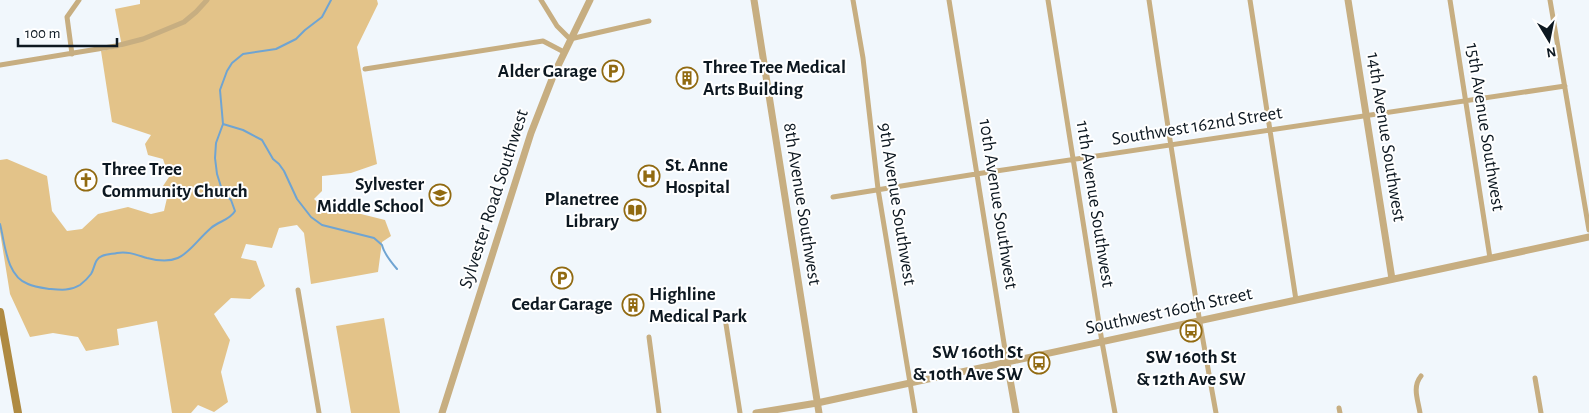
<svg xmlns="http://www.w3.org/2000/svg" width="1589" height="413" font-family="'Alegreya Sans',sans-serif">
  <rect width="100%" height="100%" fill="#f1f7fc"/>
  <path fill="#e3c389" d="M140,0H377L378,4L357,47L377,164L351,173L322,176V191L314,199L329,213L341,209L385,220L391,236L382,242L378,272L311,284L304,233L297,225L279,228L272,248L246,244L241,258L256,261L265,286L250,299L231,298L214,314L230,340L221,372L228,402L214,412L198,405L191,413H172L157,321L117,329L119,345L86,351L78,337L53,333L30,337L10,294L0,232V160L7,159L47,176L52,211L67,231L82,229L98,214L128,207L151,214L164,211L167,198L163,186L169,177L163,159L148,155L145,144L151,135L112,122L101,51L122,47L115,9L140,4Z
    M384,318L400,413H351L336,326Z"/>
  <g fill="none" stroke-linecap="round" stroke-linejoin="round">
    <path stroke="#6fa4d2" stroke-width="2" d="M223,124L243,130L262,140L273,159L279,164L284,171L297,199L311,217L322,225L374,238L382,245C384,254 391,262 397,269
      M0,224C5,243 6,276 28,284C34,287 43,288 50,289C61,290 70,291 80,285C84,282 88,278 91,274C95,268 94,259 102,256C107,254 113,254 117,253C128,251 137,255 147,258C184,268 188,248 211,228C219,221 230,220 235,211L231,200L223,193L217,174L215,158L216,143L223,124L220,90L227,71L232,63L243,54L276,49L296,39L305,30L322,17L331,0"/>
    <path stroke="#c7ae81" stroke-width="5" d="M541,0L557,26L570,39L649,21
      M853,0L863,58L878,189L915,413
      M949,0L1007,362
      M1048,0L1102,342L1115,413
      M1149,0C1169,138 1191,276 1216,413
      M1250,0L1296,300
      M1450,0L1490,258
      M1550,0L1589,230
      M72,54L67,17L79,0
      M0,65L116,46L143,39L184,22L196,12L207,0
      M365,69L543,41L564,52
      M833,197L976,174L1565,86
      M298,290L319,413
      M725,318L740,413
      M649,337L659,413
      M1535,378L1541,413
      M1339,408L1340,413
      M1420,413C1418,400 1412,387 1421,376"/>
    <path stroke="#c7ae81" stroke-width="7" d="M754,0L819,413
      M1348,0L1392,279
      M1007,362L1016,413
      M442,413L531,133L554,74L590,0
      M756,413L817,403L1589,237"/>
    <path stroke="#af8a42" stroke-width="8" d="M0,312L18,413"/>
  </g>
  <defs>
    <g id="parking-ring" transform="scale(1.125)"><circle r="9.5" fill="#fff" stroke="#916a11" stroke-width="1.5"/><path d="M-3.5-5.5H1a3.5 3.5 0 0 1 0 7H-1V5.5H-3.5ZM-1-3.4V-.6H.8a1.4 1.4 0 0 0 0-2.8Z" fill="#916a11"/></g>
    <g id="building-ring" transform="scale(1.125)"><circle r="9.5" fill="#fff" stroke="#916a11" stroke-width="1.5"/><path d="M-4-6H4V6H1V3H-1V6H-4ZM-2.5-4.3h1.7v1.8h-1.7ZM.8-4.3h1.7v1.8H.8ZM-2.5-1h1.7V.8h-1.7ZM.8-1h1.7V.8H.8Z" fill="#916a11"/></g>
    <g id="hospital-ring" transform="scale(1.125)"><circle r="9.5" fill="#fff" stroke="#916a11" stroke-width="1.5"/><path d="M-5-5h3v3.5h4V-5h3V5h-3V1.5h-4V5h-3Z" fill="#916a11"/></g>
    <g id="church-ring" transform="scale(1.125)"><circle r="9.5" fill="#fff" stroke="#916a11" stroke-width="1.5"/><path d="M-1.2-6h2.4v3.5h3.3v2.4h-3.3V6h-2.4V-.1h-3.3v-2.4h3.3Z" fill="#916a11"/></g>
    <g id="school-ring" transform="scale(1.125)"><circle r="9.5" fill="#fff" stroke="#916a11" stroke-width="1.5"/><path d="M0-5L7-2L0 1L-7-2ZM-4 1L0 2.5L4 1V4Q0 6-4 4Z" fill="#916a11"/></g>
    <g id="library-ring" transform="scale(1.125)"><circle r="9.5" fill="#fff" stroke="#916a11" stroke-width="1.5"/><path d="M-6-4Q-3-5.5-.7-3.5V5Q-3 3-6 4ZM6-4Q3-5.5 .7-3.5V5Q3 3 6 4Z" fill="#916a11"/></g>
    <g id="bus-ring" transform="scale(1.125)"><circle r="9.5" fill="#fff" stroke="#916a11" stroke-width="1.5"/><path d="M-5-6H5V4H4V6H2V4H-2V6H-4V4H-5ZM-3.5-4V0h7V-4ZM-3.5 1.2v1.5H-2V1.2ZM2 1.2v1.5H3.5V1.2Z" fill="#916a11"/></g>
  </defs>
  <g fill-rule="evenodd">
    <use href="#parking-ring" x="613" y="71"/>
    <use href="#building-ring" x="687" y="78"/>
    <use href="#hospital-ring" x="649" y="176"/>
    <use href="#church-ring" x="86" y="180"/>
    <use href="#school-ring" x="440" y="195"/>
    <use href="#library-ring" x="635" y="210"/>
    <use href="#parking-ring" x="562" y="278"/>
    <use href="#building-ring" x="633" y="305"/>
    <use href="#bus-ring" x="1191" y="331"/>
    <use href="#bus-ring" x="1039" y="363"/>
  </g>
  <g text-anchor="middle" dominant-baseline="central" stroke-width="4" stroke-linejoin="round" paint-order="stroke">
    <g font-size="19" font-weight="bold" fill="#0d1821" stroke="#fff" text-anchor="start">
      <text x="703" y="67">Three Tree Medical<tspan x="703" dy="22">Arts Building</tspan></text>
      <text x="597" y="71" text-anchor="end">Alder Garage</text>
      <text x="665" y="165">St. Anne<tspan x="665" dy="22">Hospital</tspan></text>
      <text x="102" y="169">Three Tree<tspan x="102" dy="22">Community Church</tspan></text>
      <text x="424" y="184" text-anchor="end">Sylvester<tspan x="424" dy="22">Middle School</tspan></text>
      <text x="619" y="199" text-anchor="end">Planetree<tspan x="619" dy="22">Library</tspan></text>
      <text x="649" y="294">Highline<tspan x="649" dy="22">Medical Park</tspan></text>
      <text x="562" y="304" text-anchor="middle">Cedar Garage</text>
      <text x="1023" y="352" text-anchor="end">SW 160th St<tspan x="1023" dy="22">&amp; 10th Ave SW</tspan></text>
      <text x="1191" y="357" text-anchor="middle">SW 160th St<tspan x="1191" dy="22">&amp; 12th Ave SW</tspan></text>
    </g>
    <g font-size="19" fill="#0d1821" stroke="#fff">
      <text transform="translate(1197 126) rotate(-9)">Southwest 162nd Street</text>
      <text transform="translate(1485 127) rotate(81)">15th Avenue Southwest</text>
      <text transform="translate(1386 137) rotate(81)">14th Avenue Southwest</text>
      <text transform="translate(494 199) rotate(-72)">Sylvester Road Southwest</text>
      <text transform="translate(802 204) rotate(81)">8th Avenue Southwest</text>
      <text transform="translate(897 204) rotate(81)">9th Avenue Southwest</text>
      <text transform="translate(998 204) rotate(81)">10th Avenue Southwest</text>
      <text transform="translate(1095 204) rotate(81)">11th Avenue Southwest</text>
      <text transform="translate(1169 311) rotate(-12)">Southwest 160th Street</text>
    </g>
  </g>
  <g transform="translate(1549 40) rotate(170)" stroke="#ffffff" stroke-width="4" paint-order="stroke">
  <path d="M0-4L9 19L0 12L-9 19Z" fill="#0d1821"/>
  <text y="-8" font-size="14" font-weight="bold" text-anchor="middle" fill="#0d1821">N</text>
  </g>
  <path d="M18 38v8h99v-8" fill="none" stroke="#0d1821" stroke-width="2.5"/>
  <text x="25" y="38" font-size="15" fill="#0d1821" stroke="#ffffff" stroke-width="4" paint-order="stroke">100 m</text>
</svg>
